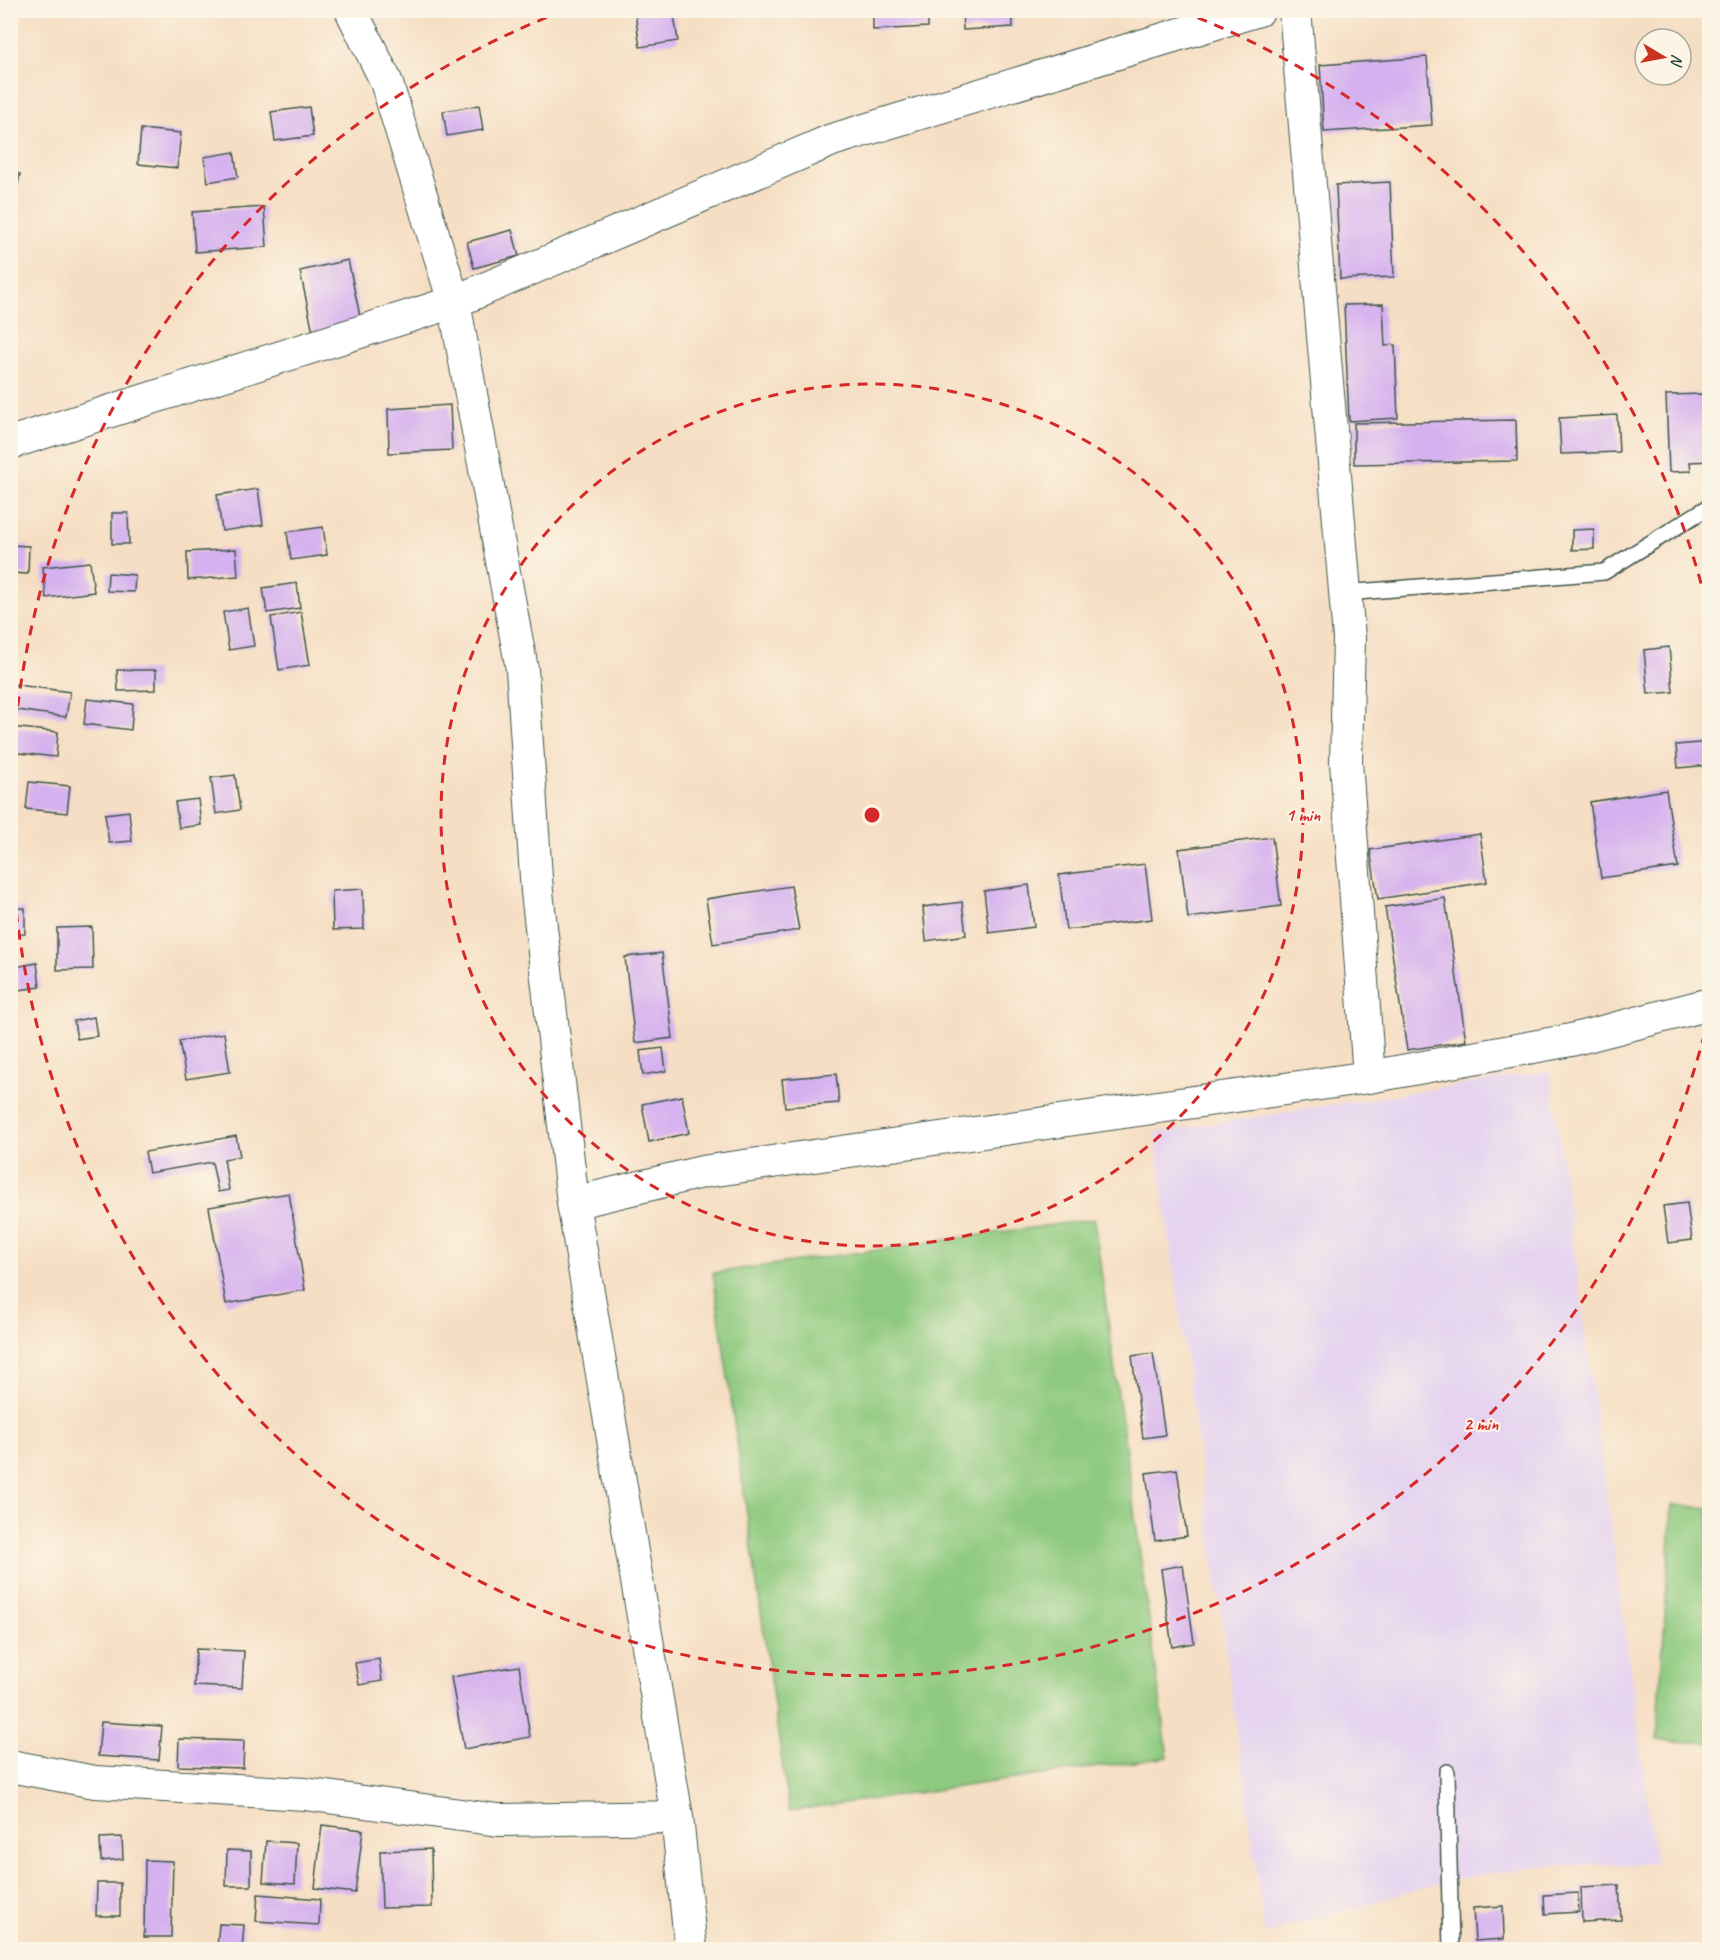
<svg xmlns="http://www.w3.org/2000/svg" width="1720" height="1960" font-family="Caveat,sans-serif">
  <rect width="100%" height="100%" fill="#fcf5e5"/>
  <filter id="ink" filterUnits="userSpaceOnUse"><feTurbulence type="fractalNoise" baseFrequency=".0167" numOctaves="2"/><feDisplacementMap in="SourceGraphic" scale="12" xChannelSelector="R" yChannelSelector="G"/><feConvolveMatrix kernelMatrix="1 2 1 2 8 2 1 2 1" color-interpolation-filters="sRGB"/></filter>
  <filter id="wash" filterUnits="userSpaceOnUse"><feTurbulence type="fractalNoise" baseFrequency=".008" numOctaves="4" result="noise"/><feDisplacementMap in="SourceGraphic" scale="24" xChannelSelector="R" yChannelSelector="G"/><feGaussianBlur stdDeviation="1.35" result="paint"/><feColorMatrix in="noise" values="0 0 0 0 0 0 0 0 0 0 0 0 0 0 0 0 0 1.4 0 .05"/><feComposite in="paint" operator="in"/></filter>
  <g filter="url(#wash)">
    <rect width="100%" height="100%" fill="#f5dec3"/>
    <path fill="#e5d3f0" d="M1550,1071L1656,1863L1541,1866L1450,1880L1265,1934L1155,1133Z"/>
    <path fill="#8dc97e" stroke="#568359" stroke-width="1.5" d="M1094,1219L1168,1757L789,1811L713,1273Z
      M1672,1505L1709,1508V1743L1657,1740Z"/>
    <g id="blocks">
      <path fill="#d5b1ef" d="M649,10H673L678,41L640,47L635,13Z
        M873,10H928V27L873,30Z
        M962,10H1012L1013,27L963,30Z
        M1427,57L1432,125L1324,132L1320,65Z
        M479,105L483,130L447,136L443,111Z
        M309,107L313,136L275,141L271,112Z
        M141,129L181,133L177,168L138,164Z
        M234,152L238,177L208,182L204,157Z
        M10,172L20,174L12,213H10Z
        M1390,182L1394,277L1340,279L1336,185Z
        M264,207L267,247L195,252L192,212Z
        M512,230L519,256L474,268L467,242Z
        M348,260L361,321L313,332L300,271Z
        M1383,304L1385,346L1395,345L1398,418L1349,421L1344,305Z
        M1706,394V405H1710V461L1690,462L1691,471L1669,472L1666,395Z
        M450,405L452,450L389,453L388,409Z
        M1617,415L1619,452L1561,454L1559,418Z
        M1516,420L1517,461L1354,464V423Z
        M258,489L263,525L222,531L217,495Z
        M112,513H128L129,544H112Z
        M323,527L327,555L291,560L287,532Z
        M1594,529V549L1572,550V530Z
        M10,545L29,546L28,574L10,573Z
        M236,549L238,576L188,580L187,552Z
        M90,562L94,592L46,598L43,567Z
        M108,573L135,575L134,592L107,591Z
        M297,583L300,608L267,613L263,588Z
        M248,608L254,646L229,650L223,612Z
        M301,612L310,665L279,670L271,617Z
        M1669,647L1673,692L1648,694L1644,650Z
        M117,670H156V690L118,691Z
        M10,684L70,692L66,717L10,709Z
        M87,699L133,704L131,730L84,724Z
        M10,727L58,732L56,757L10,752Z
        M1710,742V765L1678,768L1676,745Z
        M235,775L240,810L216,814L211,778Z
        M29,782L70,786L67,813L26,809Z
        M1666,790L1678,867L1601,878L1590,802Z
        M198,799L201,825L179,828L175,802Z
        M129,811L132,841L109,843L105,814Z
        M1480,834L1487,882L1378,899L1370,850Z
        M1272,837L1281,906L1188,918L1179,849Z
        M1145,864L1152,919L1066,930L1059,875Z
        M1029,885L1034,927L989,933L984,891Z
        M791,886L799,930L713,944L706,899Z
        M363,889L364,929L333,930L332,891Z
        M1445,898L1466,1041L1407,1050L1385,907Z
        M962,902L966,935L926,941L923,907Z
        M25,908V934L10,935V909Z
        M92,927L93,969L57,970V928Z
        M662,953L673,1038L635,1043L625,957Z
        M37,963L40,987L19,990L15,967Z
        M94,1017L97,1036L77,1039L74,1021Z
        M224,1033L230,1072L186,1079L179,1041Z
        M663,1048L666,1071L643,1075L640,1051Z
        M836,1074L839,1103L785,1107L782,1079Z
        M682,1096L689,1133L649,1142L642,1104Z
        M236,1136L240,1156L224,1159L229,1190L218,1192L212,1162L149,1173L145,1152Z
        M289,1193L305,1290L226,1304L209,1207Z
        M1687,1203L1692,1240L1668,1243L1663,1206Z
        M1153,1353L1165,1435L1143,1438L1132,1356Z
        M1177,1469L1187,1536L1155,1541L1146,1473Z
        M1183,1565L1194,1643L1172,1647L1161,1569Z
        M196,1649L244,1651L242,1688L194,1686Z
        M379,1659L382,1681L359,1685L355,1663Z
        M519,1666L530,1737L464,1749L451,1677Z
        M101,1722L162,1726L159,1760L98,1756Z
        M179,1739L244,1741L243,1768L178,1766Z
        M322,1825L363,1830L355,1893L315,1888Z
        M122,1837L123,1859L101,1861L100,1838Z
        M266,1841L297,1843L295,1884L263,1882Z
        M431,1849L432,1907L382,1908L380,1851Z
        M227,1850L251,1851V1886H226Z
        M145,1860L173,1861L171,1937H144Z
        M97,1883H120V1916H96Z
        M1619,1885L1621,1920L1582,1922L1581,1887Z
        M1578,1893L1579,1912L1545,1914L1544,1895Z
        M258,1894L320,1899L319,1925L256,1921Z
        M1503,1906L1504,1939L1475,1941L1473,1908Z
        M219,1924L244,1925L242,1949L217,1948Z"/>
    </g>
  </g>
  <g filter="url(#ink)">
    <use href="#blocks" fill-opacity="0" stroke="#3f5549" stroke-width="1.5"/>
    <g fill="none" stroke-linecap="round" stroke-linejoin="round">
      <g stroke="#3f5549" stroke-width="18">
        <path id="service" d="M1345,593L1604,572L1710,506
          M1447,1772L1451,1950"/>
      </g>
      <g stroke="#3f5549" stroke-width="34">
        <path id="minor" d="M351,10L386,81L454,302L522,669L537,892L573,1203L677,1817L691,1950
          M1295,10L1349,638L1346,762L1369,1077
          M10,443L454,302L832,140L1259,10
          M573,1203L702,1172L1369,1077L1571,1040L1710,1004
          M10,1766L95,1782L305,1794L498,1820L677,1817"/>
      </g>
      <use href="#service" stroke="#fff" stroke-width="15"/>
      <use href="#minor" stroke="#fff" stroke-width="32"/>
    </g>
  </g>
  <g fill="none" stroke="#d62828" stroke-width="3" stroke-dasharray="10 8">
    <circle cx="872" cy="815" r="431"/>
    <path d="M1709 1016A861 861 0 1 1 563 11M1181 11A861 861 0 0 1 1709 614"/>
  </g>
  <circle cx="872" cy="815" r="9" fill="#d62828" stroke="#fcf5e5" stroke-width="3"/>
  <g font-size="18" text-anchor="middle" font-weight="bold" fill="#d62828" stroke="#fcf5e5" stroke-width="4.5" stroke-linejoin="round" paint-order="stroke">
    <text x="1303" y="821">1 min</text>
    <text x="1481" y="1430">2 min</text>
  </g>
  <rect width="1720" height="1960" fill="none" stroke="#fcf5e5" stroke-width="36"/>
  <g transform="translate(1663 57) rotate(100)"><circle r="28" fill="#fcf5e5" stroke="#a4ab9e" stroke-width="1.5"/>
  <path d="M0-4.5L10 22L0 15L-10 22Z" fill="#c8321e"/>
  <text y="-9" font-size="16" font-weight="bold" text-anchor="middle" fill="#1f3d34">N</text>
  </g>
</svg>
